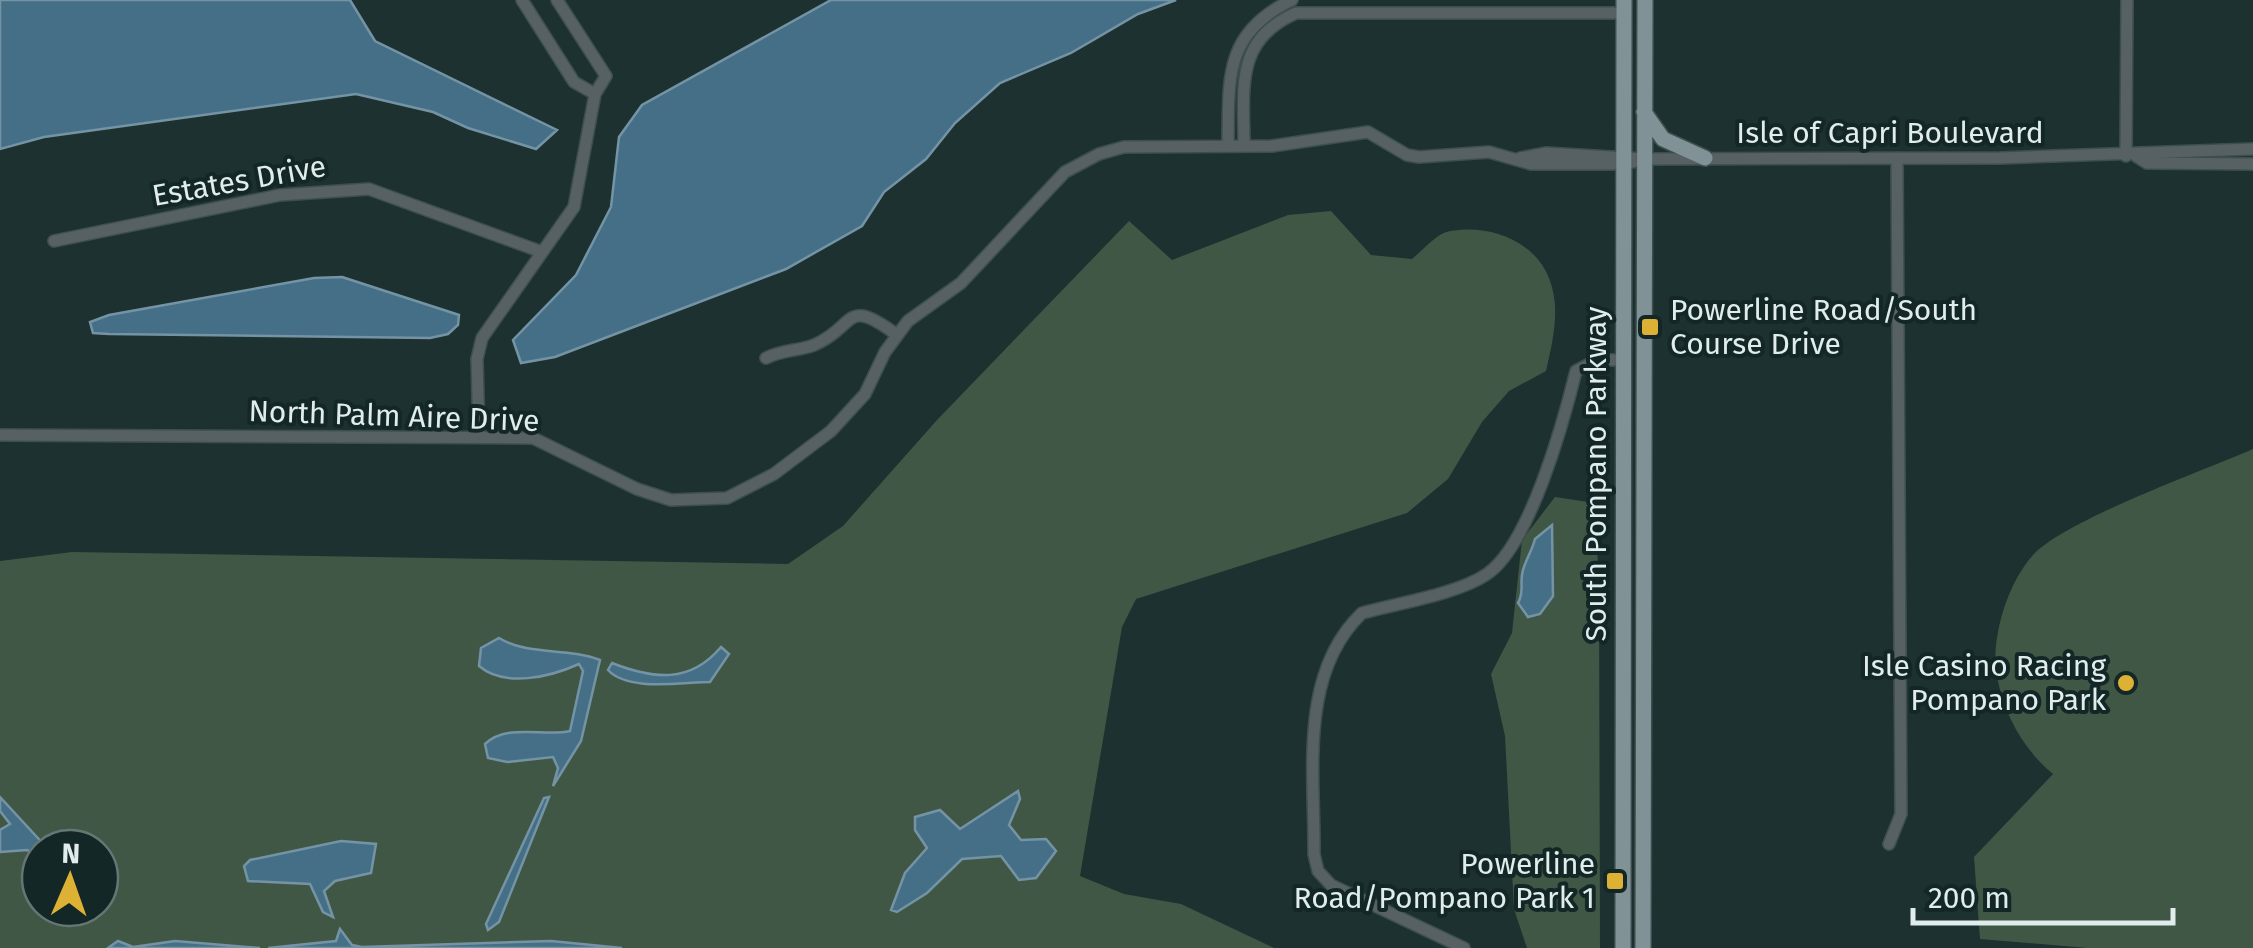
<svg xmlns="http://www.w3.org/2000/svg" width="2253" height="948" font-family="'Fira Sans',sans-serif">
  <rect width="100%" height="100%" fill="#1d3130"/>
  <path fill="#415745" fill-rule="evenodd" d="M1331,211L1371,255L1412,259C1423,250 1437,233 1450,231C1489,224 1534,240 1549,278C1561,308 1553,340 1546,371L1509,391L1482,422L1448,479L1407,513L1136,599L1122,627L1080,876L1124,894L1181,904L1274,948H0V561L72,552L788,564L843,526L937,420L1129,221L1172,260L1288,215ZM40,848H100V908H40Z
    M2253,449V948H2087L1980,939L1974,857L2053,774C2023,749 2005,716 1997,677C1990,640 2007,584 2033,555C2065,520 2203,471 2253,449Z
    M1555,497L1595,503L1599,586L1600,948H1527L1514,909L1505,736L1491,674L1512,633L1522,540Z"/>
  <path fill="#456f87" stroke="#7494a5" stroke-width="2.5" d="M0,0H350L375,41L557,130L536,149L468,128L433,112L356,94L44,137L0,149Z
    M831,0H1176L1138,14L1071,53L1000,83L955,123L926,159L884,192L862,226L786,269L555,357L521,363L513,340L576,275L611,207L619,137L642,105Z
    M342,277L459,315L458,325L448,334L430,338L109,334L93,333L90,322L109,315L314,278Z
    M1552,525L1553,596L1540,614L1528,617L1518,603C1525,591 1519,582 1523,570C1526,559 1532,551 1535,539Z
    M499,638C529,656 566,647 600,660L581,741L553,786L558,768L553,757L507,762L488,758L485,744C507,723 544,737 570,731L583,671L579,664C550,677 505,688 479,666L481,648Z
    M721,647L729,654L710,682C682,682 628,692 608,670L612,663C653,679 690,684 721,647Z
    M1018,791L1020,799L1009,825L1021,840L1046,839L1056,851L1036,878L1019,880L1001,856L962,859L927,893L897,912L891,910L905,873L927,848L915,830V817L940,810L960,829Z
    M0,797L47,848H40V857L27,850L0,852V830L10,824L0,811Z
    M549,797L499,922L488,930L486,924L544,798Z
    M341,841L376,844L371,873L335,881L324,891L333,917L323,912L310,884L248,881L244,866L250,860Z
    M340,929L352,945L362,947L551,941L622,948H268L336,941Z
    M118,941L133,947L175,941L260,948H108Z"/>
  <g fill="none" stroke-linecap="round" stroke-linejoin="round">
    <g stroke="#3c4f4e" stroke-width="14">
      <path id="minor" d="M522,0L574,82L595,94
        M1228,146C1229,79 1223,33 1292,0
        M1244,146C1244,89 1234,40 1296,13H1623
        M2126,156L2127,0
        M2136,156L2147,163L2253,164
        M1520,158L1546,153L1644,159L2000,158L2253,149
        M54,241L280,195L369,189L542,252
        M766,358C782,350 798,351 814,345C857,327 843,295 897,335
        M0,435L533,438L637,489L671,500L727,498L774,474L831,431L865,394L885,352L908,321L961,283L1065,172L1099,154L1124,147L1272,146L1368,132L1407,155L1419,157L1489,152L1531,164H1625L1644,159
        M479,437L477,359L482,338L574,207L595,94L606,76L557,0
        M1889,844L1901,814L1897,158
        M1464,948L1331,885L1318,871L1314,854C1315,774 1298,674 1362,613C1398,603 1458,594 1487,574C1530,545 1564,420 1576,371L1597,360H1623"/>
    </g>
    <g stroke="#3c4f4e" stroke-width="18">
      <path id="major" d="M1644,112L1663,139L1705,158
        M1623,948L1624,0
        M1643,948L1645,0"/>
    </g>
    <use href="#minor" stroke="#576062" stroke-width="11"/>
    <use href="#major" stroke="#809296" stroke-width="15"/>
  </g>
  <g fill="#ddb133" stroke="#132726" stroke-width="4">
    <rect x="1640" y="317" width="20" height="20" rx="5"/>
    <circle cx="2126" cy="683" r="10"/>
    <rect x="1605" y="871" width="20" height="20" rx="5"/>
  </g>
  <g text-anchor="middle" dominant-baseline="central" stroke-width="8" stroke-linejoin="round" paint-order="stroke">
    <g font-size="30" fill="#e1ecec" stroke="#132726">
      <text x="1890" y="133">Isle of Capri Boulevard</text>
      <text transform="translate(239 181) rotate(-10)">Estates Drive</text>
      <text transform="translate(394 416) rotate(2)">North Palm Aire Drive</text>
      <text transform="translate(1596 474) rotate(-90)">South Pompano Parkway</text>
    </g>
    <g font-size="30" fill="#e1ecec" stroke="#132726" text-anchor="end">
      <text x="1670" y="310" text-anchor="start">Powerline Road/South<tspan x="1670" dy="34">Course Drive</tspan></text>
      <text x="2106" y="666">Isle Casino Racing<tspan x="2106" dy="34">Pompano Park</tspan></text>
      <text x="1595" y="864">Powerline<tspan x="1595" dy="34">Road/Pompano Park 1</tspan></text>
    </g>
  </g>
  <g transform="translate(70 878) rotate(2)"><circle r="48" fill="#132726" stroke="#657675" stroke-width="2.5"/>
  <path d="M0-8L18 38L0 25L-18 38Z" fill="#ddb133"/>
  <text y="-15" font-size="28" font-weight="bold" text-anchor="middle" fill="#e1ecec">N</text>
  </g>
  <path d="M1913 908v15h260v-15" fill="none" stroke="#e1ecec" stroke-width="5"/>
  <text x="1928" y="908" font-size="30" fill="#e1ecec" stroke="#132726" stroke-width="8" paint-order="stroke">200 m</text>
</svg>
